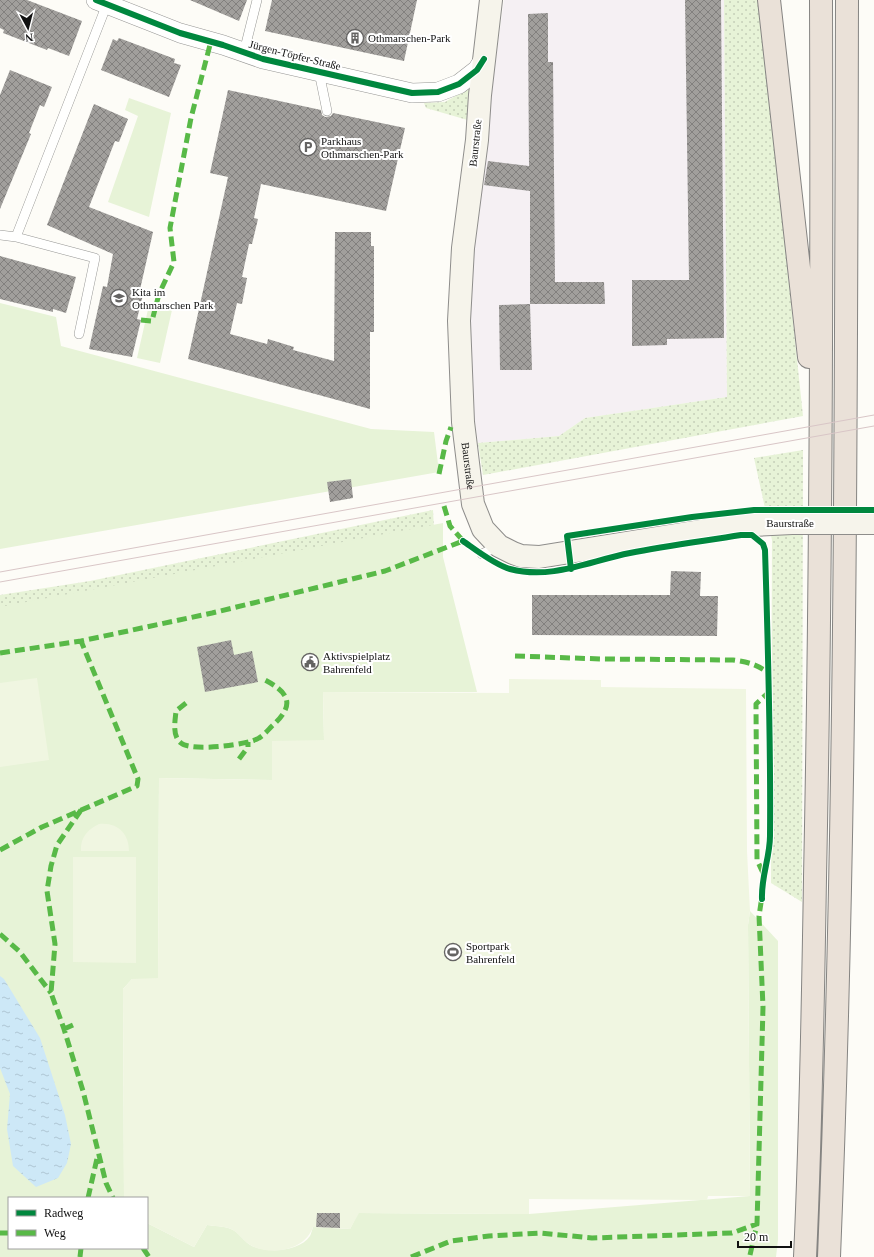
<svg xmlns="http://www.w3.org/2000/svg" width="874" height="1257" font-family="Georgia,serif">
  <defs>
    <pattern id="grass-dots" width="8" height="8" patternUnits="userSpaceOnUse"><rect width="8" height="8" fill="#e7f3d7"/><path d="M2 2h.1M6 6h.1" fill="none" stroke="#c5cfb8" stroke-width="1.8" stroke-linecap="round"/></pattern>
    <pattern id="water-ripples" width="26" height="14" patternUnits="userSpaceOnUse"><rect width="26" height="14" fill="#cde8f7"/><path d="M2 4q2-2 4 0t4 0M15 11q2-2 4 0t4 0" fill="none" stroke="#afc6d3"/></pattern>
    <pattern id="building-cross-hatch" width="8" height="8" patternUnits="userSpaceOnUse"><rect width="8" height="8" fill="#a19f9c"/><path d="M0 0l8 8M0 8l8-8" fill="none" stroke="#82807e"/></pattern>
  </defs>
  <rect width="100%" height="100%" fill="#fdfcf7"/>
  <path fill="#f5f0f3" d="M504,0H724L727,397L585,418L559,436L478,443L469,377L471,239Z"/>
  <path fill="url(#grass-dots)" d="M724,0H759L803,416L483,475L478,443L559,436L585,418L727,397Z
    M468,89L474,90L471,121L426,108L424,103L445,102Z
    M803,450L802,902L771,883L772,540L754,458Z
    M433,510L435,549L0,646V595L90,581Z"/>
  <path fill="#e7f3d7" d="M129,98L171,113L149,217L108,202L138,116L125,110Z
    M0,303L56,317L61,346L371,429L434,432L439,472L0,549Z
    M149,305L172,310L160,363L137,358Z
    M443,523V557L477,692H323L324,740L272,780L159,778L158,979H132L123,989L124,1198H9V1248H147V1223L194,1247L207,1225C214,1226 224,1226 231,1229C238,1231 244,1242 252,1246C268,1253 299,1252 310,1236C311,1234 312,1230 313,1227L350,1229L358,1213L529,1214L750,1196L748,925L750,911L778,941V1240L776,1257H0V607Z"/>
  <path fill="#f0f6e1" d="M37,678L49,760L0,767V683Z
    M509,679L601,680V687L746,689L747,851L750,911L748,925L750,1196H708L707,1200L529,1199V1214L359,1213L350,1229L313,1227C305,1250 273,1256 252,1246C244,1242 238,1232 231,1229C224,1226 214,1226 207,1225L194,1247L147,1223V1198H124L123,989L132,979L158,978L159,778L272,780V741L324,740L323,692L509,693Z
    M99,824C118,822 129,834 129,851H81C80,838 88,829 99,824Z
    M73,857H136V963L73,962Z"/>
  <path fill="url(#water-ripples)" d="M0,976L4,979L40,1038L65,1115L71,1144L67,1163L58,1178L36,1187L13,1166L7,1129L10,1094L0,1068Z"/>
  <path fill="url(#building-cross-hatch)" d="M0,0H27L82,21L69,56L48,48L47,50L3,33L4,30L0,28Z
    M190,0H247L239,21Z
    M272,0H417L404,61L265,31Z
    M685,0H721L724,338L667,339V345L632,346V280H689Z
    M548,13V62H553L555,282H604L605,304H530V191L484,185L488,161L529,166L528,14Z
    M119,38L175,59L174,63L181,65L169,97L101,70L113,39L117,41Z
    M10,70L52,87L44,107L40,105L29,133L31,134L0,209V95Z
    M228,90L321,110L322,115L325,117L331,116L333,113L405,128L386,211L261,184L254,218L258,219L252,244H249L242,277L247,278L242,304L237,303L230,334L267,344L268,339L294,347L293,350L334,361L335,232H371V246H374V332H370V409L188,359L228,177L210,173Z
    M94,104L128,119L119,142L115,141L89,207L153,232L139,294L143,295L137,319L141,320L132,357L89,349L103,286L107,287L113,254L47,225Z
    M0,256L76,277L66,313L53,309V312L0,299Z
    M530,304L532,370H500L499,305Z
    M351,479L353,498L330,502L327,482Z
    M671,571L701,572L700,596H718L717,636L532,635V595H670Z
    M231,640L234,655L252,651L258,682L205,692L197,647Z
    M317,1213H340V1228L316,1227Z"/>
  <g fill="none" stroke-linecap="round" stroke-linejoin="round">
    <g stroke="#979795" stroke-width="10">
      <path id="service" d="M244,52L257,0
        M319,72L327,111
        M0,235L16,237L95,258L79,334
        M16,237L107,4
        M482,554L498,546"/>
    </g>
    <g stroke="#979795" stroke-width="20">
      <path id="minor" d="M96,0L180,33L223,45L263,59L412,93L438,92L459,84L477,70L484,59"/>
    </g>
    <g stroke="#8e8d8b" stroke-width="24">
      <g id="secondary">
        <path id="s1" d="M491,0L480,95L477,140L463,248L459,321L463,422L473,504L483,529L499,546L513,553L521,556L539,557L731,526L792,523"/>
      </g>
    </g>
    <g stroke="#858482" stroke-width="24">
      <path id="motorway" d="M769,0L809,357
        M805,1257C811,1131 813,1004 815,878C821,585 822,293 821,0
        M829,1257C846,838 846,419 847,0"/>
    </g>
    <use href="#service" stroke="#fffffe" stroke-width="9"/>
    <use href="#minor" stroke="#fffffe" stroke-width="19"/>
    <use href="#secondary" stroke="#f6f4eb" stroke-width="22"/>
    <use href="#motorway" stroke="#eae1d8" stroke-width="22"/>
    <path stroke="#d9c6c7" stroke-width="1" d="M0,572L874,415
      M0,582L874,426"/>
    <g stroke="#8e8d8b" stroke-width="24" stroke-linecap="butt">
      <path id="secondary-bridge" d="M792,523H874"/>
    </g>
    <use href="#secondary-bridge" stroke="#f6f4eb" stroke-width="22"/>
    <path stroke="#58b947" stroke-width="5" stroke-dasharray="10 5" stroke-linecap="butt" d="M141,320L152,321L159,294L174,262L170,228L191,118L211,41
      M439,474L446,441L451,427
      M444,506L450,526L466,544
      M0,653L81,641L212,613L385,571L463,541
      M515,656L602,659L733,660C747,662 757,664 768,673
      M186,703L176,711C175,722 172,736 181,743C191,752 248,745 259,738C264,735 268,730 272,726C298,703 287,691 261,678
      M239,759L248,747V742
      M81,810L57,845L51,866L47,891L55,944L51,993L64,1029L83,1091L106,1183L113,1198
      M0,850L42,827L137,786L138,779L81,641
      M763,873L757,860L756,704L769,692
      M0,934L20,952L51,993
      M64,1029L73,1025
      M88,1198L98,1154
      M0,1233H9
      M143,1248L149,1257
      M750,1255L757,1224L763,1007L759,916L762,896
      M80,1257L81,1248
      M411,1257L451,1241L489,1236L540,1233L592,1238L732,1233L757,1224"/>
    <g stroke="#fff" stroke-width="8">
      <path id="cycleway" d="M96,0L180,33L223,45L263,59L412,93L438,92L459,84L477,70L484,59
        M463,541C476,550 495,565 510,569C552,580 589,561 630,553C666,546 704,541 741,535H752L763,544L765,550C768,645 771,741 770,836C770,857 761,877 762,899
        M571,569L567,536L692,517L754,510H874"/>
    </g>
    <use href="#cycleway" stroke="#00873e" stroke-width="6"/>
  </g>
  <defs>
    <g id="building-ring" transform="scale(0.9)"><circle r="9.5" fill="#fff" stroke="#646362" stroke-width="1.5"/><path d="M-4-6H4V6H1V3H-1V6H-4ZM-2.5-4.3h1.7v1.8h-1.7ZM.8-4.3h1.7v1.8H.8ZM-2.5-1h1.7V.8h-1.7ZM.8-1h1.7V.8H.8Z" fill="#646362"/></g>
    <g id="parking-ring" transform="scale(0.9)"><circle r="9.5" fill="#fff" stroke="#646362" stroke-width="1.5"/><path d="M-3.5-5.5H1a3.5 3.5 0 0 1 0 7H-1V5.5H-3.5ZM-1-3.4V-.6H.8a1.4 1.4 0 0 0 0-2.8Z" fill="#646362"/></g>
    <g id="school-ring" transform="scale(0.9)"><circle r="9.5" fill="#fff" stroke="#646362" stroke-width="1.5"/><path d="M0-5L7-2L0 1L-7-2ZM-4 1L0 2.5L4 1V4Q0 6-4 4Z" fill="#646362"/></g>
    <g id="civic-ring" transform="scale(0.9)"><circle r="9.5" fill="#fff" stroke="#646362" stroke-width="1.5"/><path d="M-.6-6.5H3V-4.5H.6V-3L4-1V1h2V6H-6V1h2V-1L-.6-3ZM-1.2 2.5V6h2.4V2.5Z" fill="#646362"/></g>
    <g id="stadium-ring" transform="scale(0.9)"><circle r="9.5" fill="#fff" stroke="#646362" stroke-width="1.5"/><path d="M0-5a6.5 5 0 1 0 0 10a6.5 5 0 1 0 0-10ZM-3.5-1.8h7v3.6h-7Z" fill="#646362"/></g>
  </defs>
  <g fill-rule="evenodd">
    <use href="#building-ring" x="355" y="38"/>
    <use href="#parking-ring" x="308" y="147"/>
    <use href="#school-ring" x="119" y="298"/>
    <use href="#civic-ring" x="310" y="662"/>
    <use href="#stadium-ring" x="453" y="952"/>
  </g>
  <g text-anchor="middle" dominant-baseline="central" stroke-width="4" stroke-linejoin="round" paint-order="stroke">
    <g font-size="11" fill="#111" stroke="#fff" text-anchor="start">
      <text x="368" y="38">Othmarschen-Park</text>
      <text x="321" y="141">Parkhaus<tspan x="321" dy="13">Othmarschen-Park</tspan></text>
      <text x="132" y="292">Kita im<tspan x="132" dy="13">Othmarschen Park</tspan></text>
      <text x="323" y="656">Aktivspielplatz<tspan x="323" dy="13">Bahrenfeld</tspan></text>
      <text x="466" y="946">Sportpark<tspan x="466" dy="13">Bahrenfeld</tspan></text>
    </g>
    <g font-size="11" fill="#111" stroke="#fff">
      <text transform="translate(295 55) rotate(14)">Jürgen-Töpfer-Straße</text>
      <text transform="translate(475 143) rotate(-84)">Baurstraße</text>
      <text stroke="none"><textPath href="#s1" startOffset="468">Baurstraße</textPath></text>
      <text x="790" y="523">Baurstraße</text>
    </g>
  </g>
  <rect x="8" y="1197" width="140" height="52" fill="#ffffff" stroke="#a0a0a0"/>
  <rect x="16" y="1210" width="20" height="6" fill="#00873e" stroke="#a0a0a0"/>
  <text x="44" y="1217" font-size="12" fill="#111111">Radweg</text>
  <rect x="16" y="1230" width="20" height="6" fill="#58b947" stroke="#a0a0a0"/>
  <text x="44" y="1237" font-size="12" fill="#111111">Weg</text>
  <g transform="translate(28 28) rotate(173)" stroke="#ffffff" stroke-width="3" paint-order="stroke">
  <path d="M0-3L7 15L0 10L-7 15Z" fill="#111111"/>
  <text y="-6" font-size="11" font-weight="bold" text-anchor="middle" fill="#111111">N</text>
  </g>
  <path d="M738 1241v6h53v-6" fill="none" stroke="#111111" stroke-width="2"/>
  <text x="744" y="1241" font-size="12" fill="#111111" stroke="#ffffff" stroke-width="3" paint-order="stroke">20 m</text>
</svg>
